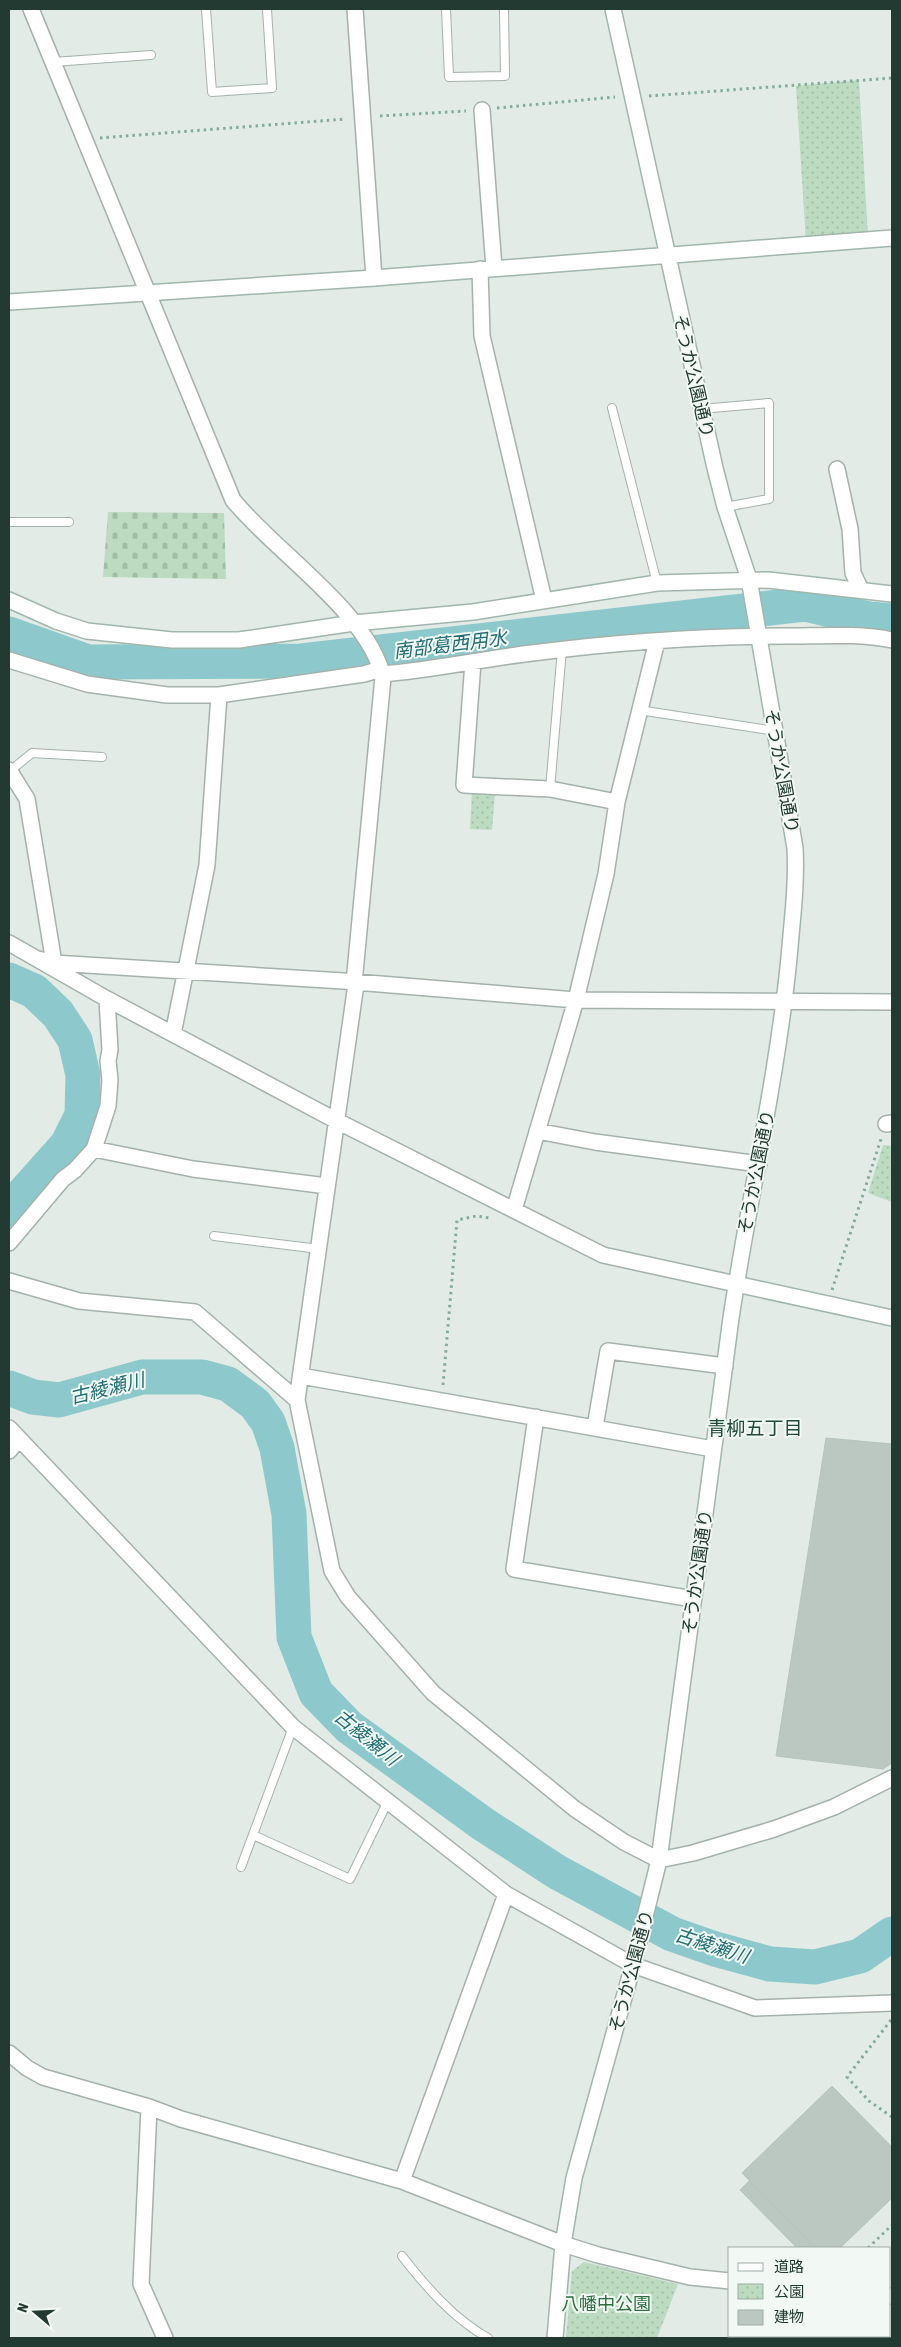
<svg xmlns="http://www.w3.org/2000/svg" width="901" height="2347" font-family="'Asap Condensed','Noto Sans JP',sans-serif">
  <defs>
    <pattern id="cemetery-stones" width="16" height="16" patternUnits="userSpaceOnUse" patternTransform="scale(1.25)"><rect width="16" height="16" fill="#bcdbc1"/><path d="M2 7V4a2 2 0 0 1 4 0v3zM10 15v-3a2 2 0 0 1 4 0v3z" fill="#a1bda6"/></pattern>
    <pattern id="park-dots" width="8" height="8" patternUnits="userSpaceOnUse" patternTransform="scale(1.25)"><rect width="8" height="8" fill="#bcdbc1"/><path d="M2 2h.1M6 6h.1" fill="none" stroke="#a1bda6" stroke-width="1.8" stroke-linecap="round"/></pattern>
  </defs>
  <rect width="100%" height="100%" fill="#e2ebe6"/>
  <path fill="url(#cemetery-stones)" d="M108,512L224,513L226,579L103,577Z"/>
  <path fill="url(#park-dots)" d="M859,80L868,237L806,242L796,86Z
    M472,791L495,793L492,830L470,829Z
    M883,1145L892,1146V1202L868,1193Z
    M584,2262L678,2284L657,2338H566L572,2271Z"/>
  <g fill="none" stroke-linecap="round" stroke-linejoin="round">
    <path stroke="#8dc9cc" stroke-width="35" d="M9,634L88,662L301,661L805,604L869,619L892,621
      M9,980L34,991L58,1014L75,1040L83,1075L82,1115L67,1145L9,1210
      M9,1388L33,1397L59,1400L142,1377H202L228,1384L255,1404L268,1422L277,1448L289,1514L294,1637L316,1693L349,1727L483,1824L557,1872L672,1934L715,1949L770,1964L815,1967L860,1956L892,1934"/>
  </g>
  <path fill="#bac8c1" stroke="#b5c4bc" d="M826,1438L892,1444V1763L883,1769L776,1756Z
    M832,2086L892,2147V2198L840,2248H815L742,2173Z
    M749,2181L814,2247L797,2248L740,2190Z"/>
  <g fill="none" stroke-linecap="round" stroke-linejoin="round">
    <g stroke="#a5b2ac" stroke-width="10">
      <path id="lane" d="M206,9L212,92L272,88L267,9
        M446,9L449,77L505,76L504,9
        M53,62L151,55
        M612,408L657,583
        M701,409L769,403V499L725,507
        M9,522H69
        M639,710L775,731
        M10,771L32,753L102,757
        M550,789L562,649
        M214,1236L319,1249
        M253,1835L350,1879L388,1801
        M241,1867L293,1727
        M402,2256C426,2287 454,2319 488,2338"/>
    </g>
    <g stroke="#a5b2ac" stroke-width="18">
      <path id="street" d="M31,9L233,500C275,552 369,613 383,677L354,983
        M355,9L374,278
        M482,110L494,268
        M480,269L482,336L544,600
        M837,469L850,529L853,573L861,590
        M9,660L87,684L167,695H219L364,674L381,669
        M473,662L464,785L550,789L617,802
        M382,674C433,670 482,659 532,653C616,642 702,636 786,636C821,636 858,633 892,640
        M9,770L27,799L54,963
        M9,943L107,999L337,1121L603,1255L736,1284
        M38,959L54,963L343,981L576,1000L892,1002
        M356,984L297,1400L332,1571L348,1597L433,1693L575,1809L624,1842L659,1860L693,1853L774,1829L834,1807L892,1778
        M173,1034L207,865L219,695
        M886,1124L892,1123
        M537,1131L595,1142L759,1164
        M94,1149L193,1169L327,1186
        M514,1210L576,1000L606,874L617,802L657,641
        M9,1243L63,1179L75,1170L94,1149L108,1106L110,1080L108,1061L110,1050L107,999
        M9,1281L79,1301L195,1312L297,1400
        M301,1376L713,1449
        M536,1417L514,1569L693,1599
        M595,1427L608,1351L725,1366
        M9,1428L293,1727L506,1894L633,1965L755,2008L892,2003
        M9,1451L19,1439
        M9,2053L27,2068L43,2077L149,2107L181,2119L402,2181L563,2244L598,2255L690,2277L730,2281
        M149,2107L141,2284L165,2338
        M402,2181L506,1894
        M890,2296H892"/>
    </g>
    <g stroke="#a1b6ac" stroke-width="18">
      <path id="secondary" d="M9,302L374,278L892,238
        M9,600L56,621L87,631L172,640H239L354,623L473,612L657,583L768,580L892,594
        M736,1284L892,1318
        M555,2338L563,2244L574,2178L633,1965L659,1860L731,1318C749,1198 777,1079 789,958C792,921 797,885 795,848L749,579L725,507L715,468L613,9"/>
    </g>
    <path stroke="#84ac9c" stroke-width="3" stroke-dasharray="2.5 4" stroke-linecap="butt" d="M649,96L892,78
      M497,108L615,97
      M380,116L466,111
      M100,138L346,119
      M832,1290L881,1139
      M443,1385L457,1220L476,1216L490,1218
      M891,2020L847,2077L869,2101L892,2117
      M868,2248L892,2225
      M763,2338L765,2336"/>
    <use href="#lane" stroke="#fff" stroke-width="8"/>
    <use href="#street" stroke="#fff" stroke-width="15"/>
    <use href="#secondary" stroke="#fff" stroke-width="15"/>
  </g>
  <g text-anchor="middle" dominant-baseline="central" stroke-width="4" stroke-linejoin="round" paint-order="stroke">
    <g font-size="18" fill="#233a32" stroke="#f2f8f4">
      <text transform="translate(694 376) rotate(77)">そうか公園通り</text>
      <text transform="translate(782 771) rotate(80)">そうか公園通り</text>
      <text transform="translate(756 1172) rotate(-79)">そうか公園通り</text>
      <text transform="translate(697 1572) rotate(-82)">そうか公園通り</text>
      <text transform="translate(631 1971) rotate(-75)">そうか公園通り</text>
    </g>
    <g font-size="18" fill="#306e42" stroke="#f2f8f4">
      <text x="606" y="2303">八幡中公園</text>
    </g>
    <g font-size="19" font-style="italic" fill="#216d72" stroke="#f2f8f4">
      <text transform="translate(450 644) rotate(-7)">南部葛西用水</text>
      <text transform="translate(107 1388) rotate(-14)">古綾瀬川</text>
      <text transform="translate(367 1737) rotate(39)">古綾瀬川</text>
      <text transform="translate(712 1945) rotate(18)">古綾瀬川</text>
    </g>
    <g font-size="19" fill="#204b3c" stroke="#f2f8f4">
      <text x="755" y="1428">青柳五丁目</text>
    </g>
  </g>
  <rect width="901" height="2347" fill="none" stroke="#233a32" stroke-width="20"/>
  <rect x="728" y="2247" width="162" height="90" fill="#f2f8f4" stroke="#9faca6"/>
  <rect x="738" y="2263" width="25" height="8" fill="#ffffff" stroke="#9faca6"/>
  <text x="774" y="2272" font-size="15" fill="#233a32">道路</text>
  <rect x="738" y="2284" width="25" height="15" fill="url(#park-dots)" stroke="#9faca6"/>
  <text x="774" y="2297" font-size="15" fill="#233a32">公園</text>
  <rect x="738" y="2310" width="25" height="15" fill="#bac8c1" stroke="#9faca6"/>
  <text x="774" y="2322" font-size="15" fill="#233a32">建物</text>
  <g transform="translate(35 2312) rotate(289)" stroke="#f2f8f4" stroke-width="4" paint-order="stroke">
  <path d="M0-4L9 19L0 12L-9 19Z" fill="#233a32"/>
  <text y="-8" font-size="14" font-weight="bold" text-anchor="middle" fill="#233a32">N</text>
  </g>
</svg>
